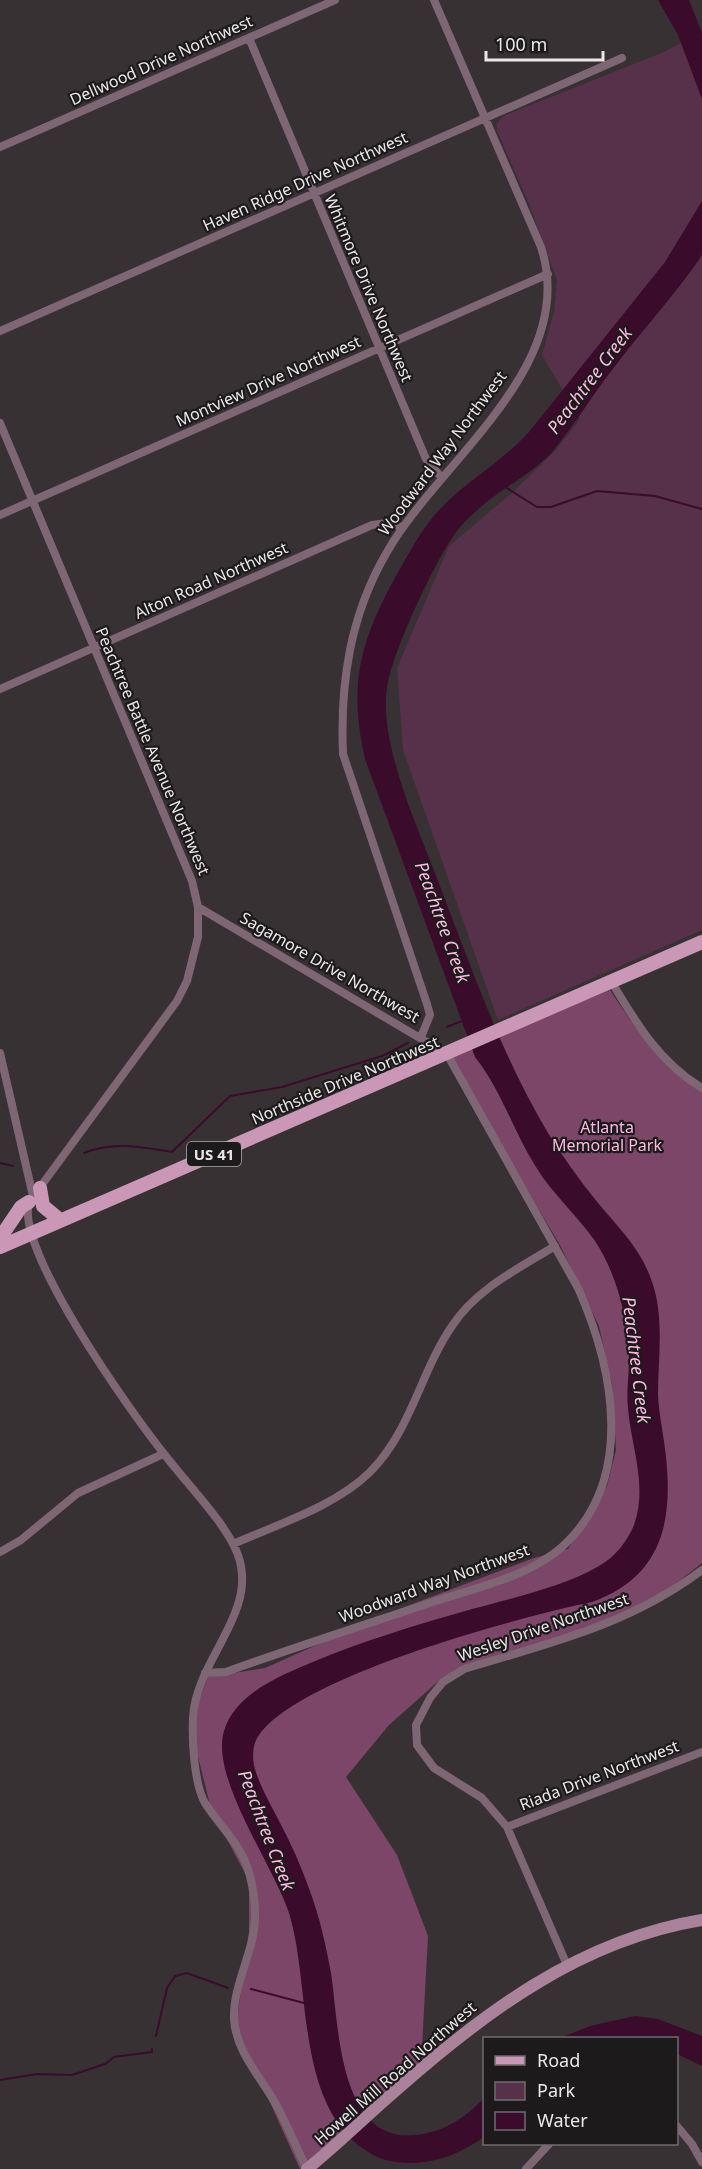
<svg xmlns="http://www.w3.org/2000/svg" width="702" height="2169" font-family="'Noto Sans',sans-serif">
  <rect width="100%" height="100%" fill="#373134"/>
  <path fill="#573049" d="M702,32V930L498,1020L403,750L397,668L449,546L513,492L556,450L580,419L542,355L554,312L557,280L529,204L497,131V124L503,116L664,52Z"/>
  <path fill="#7c4668" d="M610,990C636,1030 659,1063 702,1088V1563L641,1611L442,1678L389,1725L346,1777L397,1855L428,1936L421,2066L300,2169L236,2027L249,1932V1881L211,1809L190,1724L208,1677L265,1668L386,1614L534,1558L568,1549L607,1486L616,1450L612,1384L599,1326L560,1245L444,1051L509,1031Z"/>
  <path fill="#3b0b2c" d="M658,0H689L702,33V99L678,35Z
    M702,201V254L699,260C672,298 640,333 612,370C591,397 574,426 552,452C532,474 507,485 484,504C473,514 460,525 452,538C432,568 392,653 387,688C379,740 414,819 433,868C468,958 498,1049 548,1133C563,1157 580,1181 598,1203C618,1227 640,1248 651,1279C665,1316 658,1356 658,1395C659,1416 664,1436 666,1457C673,1524 661,1577 592,1602C519,1617 300,1676 259,1735C253,1743 252,1755 254,1765C258,1783 270,1803 278,1819C291,1843 302,1868 311,1894C320,1919 326,1946 331,1973C339,2024 338,2142 414,2135C443,2133 465,2118 484,2098V2137C453,2159 420,2169 382,2159C292,2121 313,1990 289,1913C273,1864 210,1778 224,1731C235,1695 277,1677 308,1664C361,1641 417,1625 472,1609C512,1598 563,1587 599,1566C615,1557 627,1542 634,1525C648,1485 631,1447 628,1408C626,1392 629,1377 629,1361C629,1322 617,1274 595,1241C577,1215 553,1195 536,1167C513,1131 502,1091 475,1057L365,759C347,680 362,636 401,567C413,546 425,524 442,507C469,479 503,461 529,432L665,262Z
    M635,2016L658,2019L702,2036V2066L677,2054L676,2038H560L590,2026Z"/>
  <g fill="none" stroke-linecap="round" stroke-linejoin="round">
    <path stroke="#3b0b2c" stroke-width="2" d="M505,487L537,507H551L597,491L655,496L702,509
      M447,1027L464,1020
      M84,1153C113,1141 142,1147 172,1152L230,1096L282,1087L382,1056L408,1043
      M0,1163L13,1166
      M251,1989L304,2003
      M156,2036L167,1988L175,1976L187,1973L228,1988
      M0,2080L37,2074L72,2075L105,2064L114,2057L152,2052V2049"/>
    <path stroke="#7f6675" stroke-width="8" d="M249,38L426,459L442,478
      M0,147L335,0
      M0,331L622,58
      M0,423L192,881L198,907V937L187,981L177,1001L38,1190
      M0,515L548,274
      M0,689L372,525L388,523L402,527
      M198,907L447,1054L578,1288C614,1369 636,1480 562,1547C528,1577 475,1588 433,1602C364,1625 295,1647 226,1672L205,1673
      M611,981C636,1023 659,1062 702,1088
      M421,1037L430,1015L427,1004L343,754C340,683 350,615 387,552C439,461 580,366 541,247L434,0
      M0,1053L33,1196
      M29,1203C15,1250 132,1414 165,1455C186,1483 227,1524 238,1555C259,1613 195,1661 193,1718C192,1740 194,1784 205,1803C221,1828 243,1846 250,1876C255,1896 257,1920 252,1940C246,1966 233,1992 234,2019C236,2054 264,2080 279,2110C289,2129 297,2149 307,2169
      M233,1544C276,1525 336,1506 370,1472C411,1431 420,1373 452,1326C476,1289 518,1269 555,1246
      M0,1552L21,1540L78,1493L163,1454
      M507,1827L702,1752
      M567,1965L507,1827L482,1798L434,1768L417,1745L416,1725L430,1698L443,1682L464,1669C550,1643 629,1625 702,1570
      M676,2125L692,2144L702,2162
      M526,2169L549,2144"/>
    <path stroke="#aa8299" stroke-width="12" d="M307,2169C337,2145 364,2118 393,2093C483,2013 580,1940 702,1920"/>
    <path stroke="#ca97b6" stroke-width="14" d="M40,1188L43,1206L60,1220
      M0,1238L21,1207L29,1202
      M0,1247L702,942"/>
  </g>
  <g text-anchor="middle" dominant-baseline="central" stroke-width="4.5" stroke-linejoin="round" paint-order="stroke">
    <rect fill="#1c1a1b" stroke="#adaaab" stroke-width="1.5" x="187" y="1142" width="54" height="24" rx="4.5"/>
    <g font-size="15" font-weight="bold" fill="#ebe7e9">
      <text x="214" y="1154">US 41</text>
    </g>
    <g font-size="16" fill="#ebe7e9" stroke="#1c1a1b">
      <text transform="translate(161 60) rotate(-24)">Dellwood Drive Northwest</text>
      <text transform="translate(305 181) rotate(-24)">Haven Ridge Drive Northwest</text>
      <text transform="translate(369 288) rotate(67)">Whitmore Drive Northwest</text>
      <text transform="translate(268 381) rotate(-24)">Montview Drive Northwest</text>
      <text transform="translate(442 453) rotate(-53)">Woodward Way Northwest</text>
      <text transform="translate(211 580) rotate(-24)">Alton Road Northwest</text>
      <text transform="translate(153 751) rotate(67)">Peachtree Battle Avenue Northwest</text>
      <text transform="translate(330 967) rotate(30)">Sagamore Drive Northwest</text>
      <text transform="translate(345 1080) rotate(-23)">Northside Drive Northwest</text>
      <text transform="translate(434 1583) rotate(-20)">Woodward Way Northwest</text>
      <text transform="translate(543 1627) rotate(-19)">Wesley Drive Northwest</text>
      <text transform="translate(599 1775) rotate(-21)">Riada Drive Northwest</text>
      <text transform="translate(395 2073) rotate(-41)">Howell Mill Road Northwest</text>
    </g>
    <g font-size="16" fill="#fcb9e1" stroke="#1c1a1b">
      <text x="607" y="1127">Atlanta<tspan x="607" dy="18">Memorial Park</tspan></text>
    </g>
    <g font-size="18" font-style="italic" fill="#fcb9e1" stroke="#1c1a1b">
      <text transform="translate(589 380) rotate(-53)">Peachtree Creek</text>
      <text transform="translate(443 922) rotate(70)">Peachtree Creek</text>
      <text transform="translate(637 1360) rotate(83)">Peachtree Creek</text>
      <text transform="translate(267 1830) rotate(69)">Peachtree Creek</text>
    </g>
  </g>
  <rect x="483" y="2037" width="195" height="108" fill="#1c1a1b" stroke="#6f6c6d" stroke-width="1.5"/>
  <rect x="495" y="2056" width="30" height="9" fill="#ca97b6" stroke="#6f6c6d" stroke-width="1.5"/>
  <text x="537" y="2067" font-size="18" fill="#ebe7e9">Road</text>
  <rect x="495" y="2082" width="30" height="18" fill="#573049" stroke="#6f6c6d" stroke-width="1.5"/>
  <text x="537" y="2097" font-size="18" fill="#ebe7e9">Park</text>
  <rect x="495" y="2112" width="30" height="18" fill="#3b0b2c" stroke="#6f6c6d" stroke-width="1.5"/>
  <text x="537" y="2127" font-size="18" fill="#ebe7e9">Water</text>
  <path d="M486 51v9h117v-9" fill="none" stroke="#ebe7e9" stroke-width="3"/>
  <text x="495" y="51" font-size="18" fill="#ebe7e9" stroke="#1c1a1b" stroke-width="4.5" paint-order="stroke">100 m</text>
</svg>
